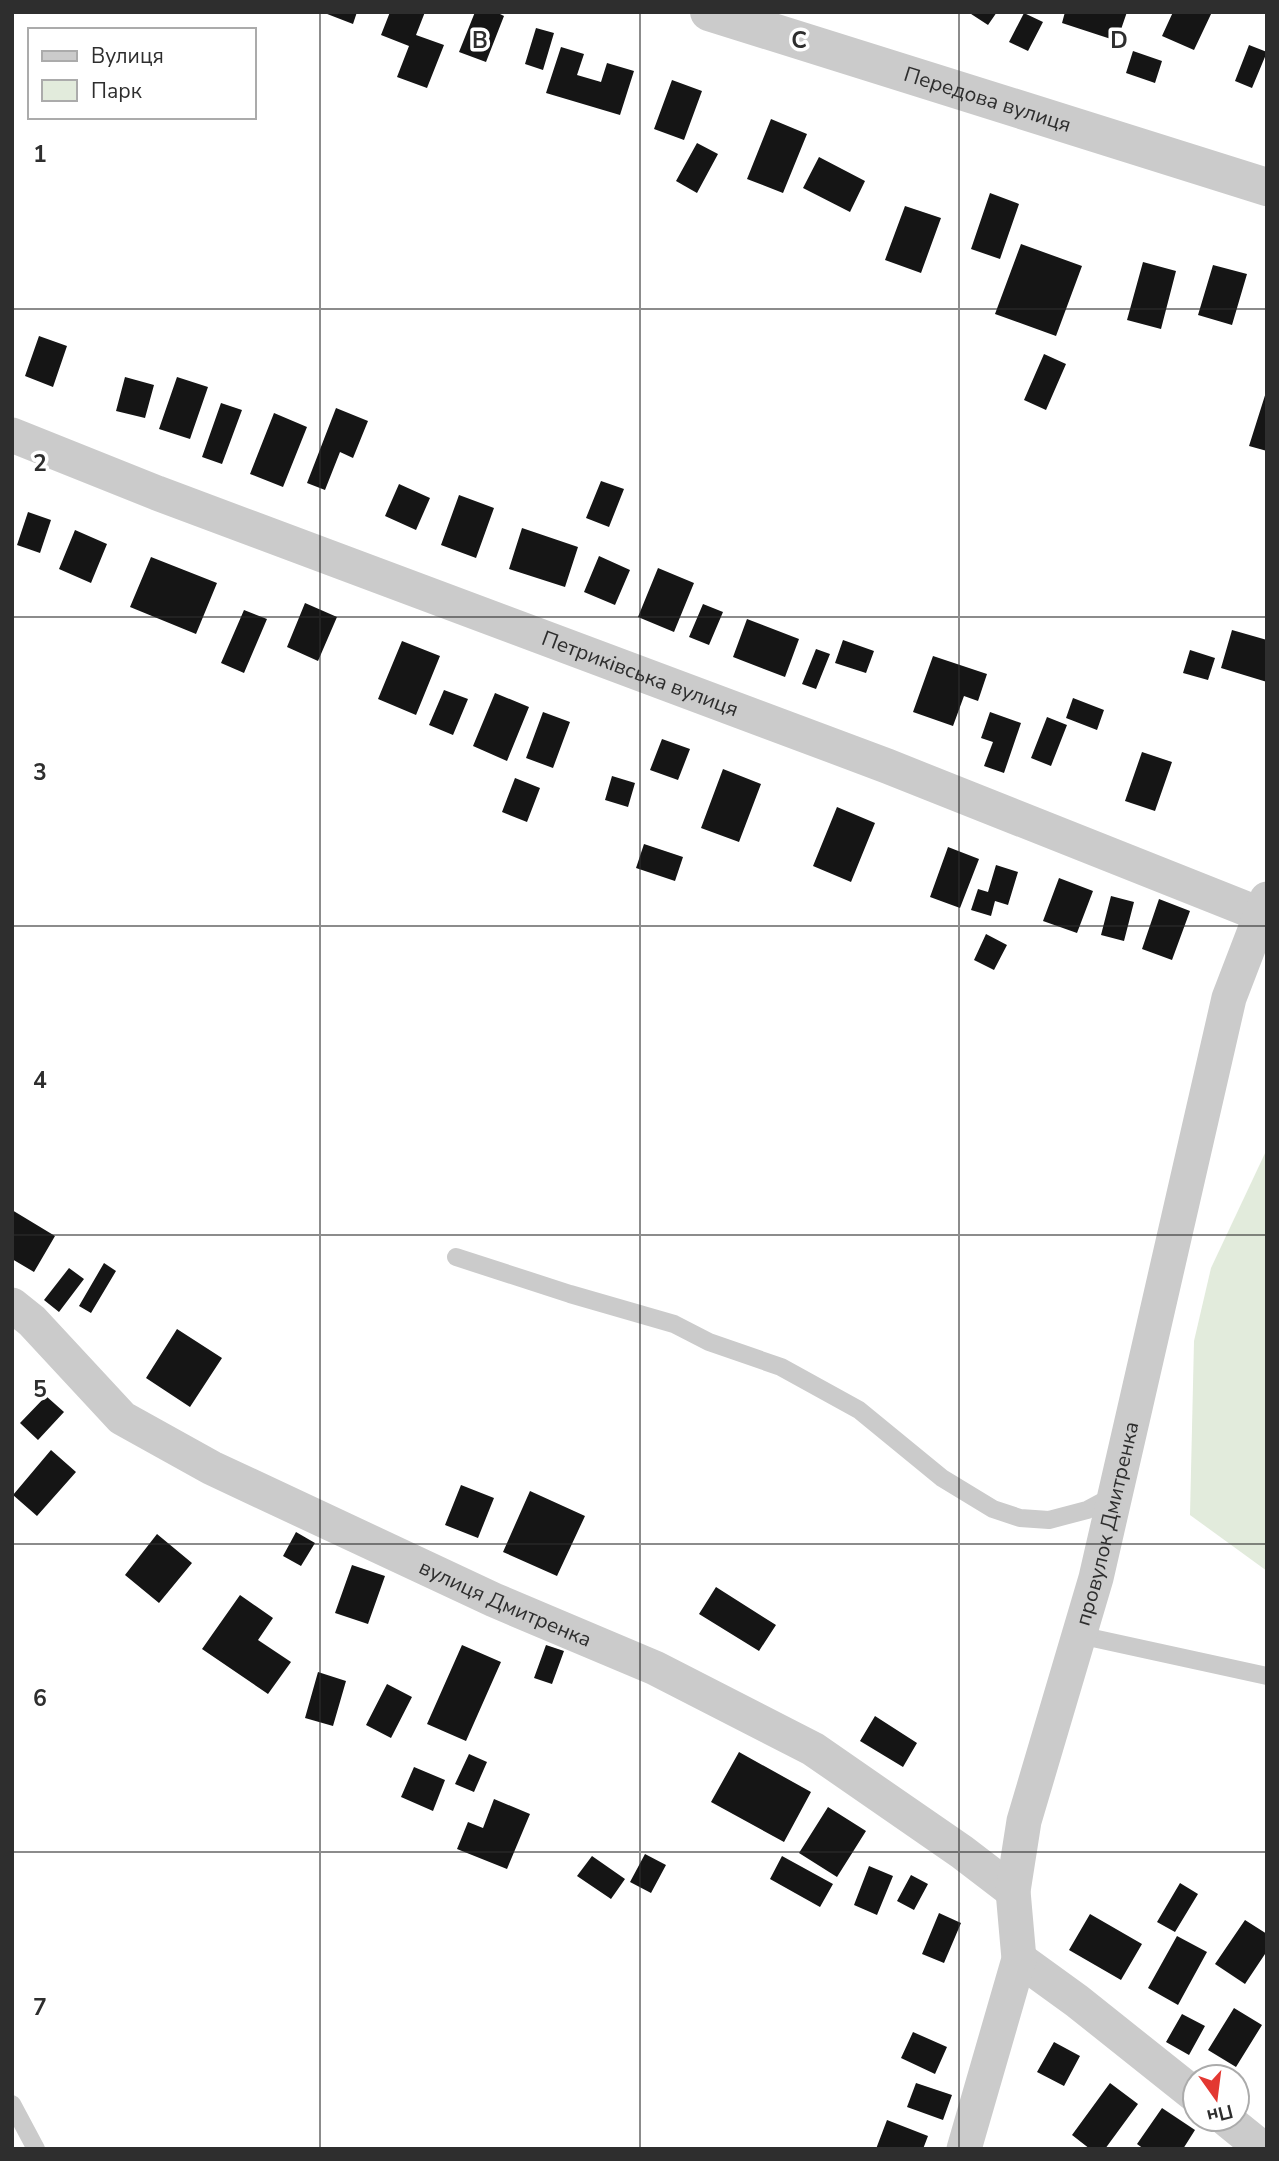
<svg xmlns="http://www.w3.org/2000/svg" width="1279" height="2161" font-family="'Nunito Sans',sans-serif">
  <rect width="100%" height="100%" fill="#fff"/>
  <path fill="#e2ebdc" d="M1267,1149V1571L1190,1515L1194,1341L1211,1268Z"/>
  <path fill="#151515" d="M322,12H357L353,24Z
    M390,12H425L416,35L444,45L427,88L397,77L409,46L381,35Z
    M475,12H496L504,16L486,62L459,52Z
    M968,12H997L988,25Z
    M1065,12H1127L1117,41L1062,23Z
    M1173,12H1212L1194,50L1162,36Z
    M1024,13L1043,22L1028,51L1009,42Z
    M536,28L554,33L543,70L525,64Z
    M1249,45L1267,52L1252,88L1235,81Z
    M561,47L584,54L577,75L601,82L607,63L634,71L620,115L546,93Z
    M1133,51L1162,61L1155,83L1126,73Z
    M672,80L702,91L684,140L654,129Z
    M771,119L807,134L783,193L747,179Z
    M697,143L718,154L697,193L676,181Z
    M819,157L865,181L850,212L803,188Z
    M990,193L1019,204L1000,259L971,249Z
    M905,206L941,218L921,273L885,260Z
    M1021,244L1082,266L1056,336L995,314Z
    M1143,262L1176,271L1161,329L1127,320Z
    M1213,265L1247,274L1232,325L1198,315Z
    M39,336L67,346L53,387L25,376Z
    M1044,354L1066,364L1046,410L1024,400Z
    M125,377L154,385L145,418L116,411Z
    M177,377L208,387L190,439L159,429Z
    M1267,389V451L1249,446Z
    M221,403L242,410L222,464L202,457Z
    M336,408L368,421L353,458L340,452L325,490L307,483Z
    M274,413L307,427L283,487L250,474Z
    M601,481L624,489L609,527L586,518Z
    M399,484L430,498L416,530L385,516Z
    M459,495L494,508L476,558L441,545Z
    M28,512L51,520L40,553L17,545Z
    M522,528L578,547L565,587L509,569Z
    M75,530L107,544L91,583L59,569Z
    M599,556L630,570L615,605L584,592Z
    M151,557L217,583L196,634L130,607Z
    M658,568L694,583L674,632L638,617Z
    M305,603L337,617L318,661L287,647Z
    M703,604L723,612L709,645L689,637Z
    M244,610L267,619L244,673L221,663Z
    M747,619L799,639L785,677L733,657Z
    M1232,630L1267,640V682L1221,668Z
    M843,640L874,651L866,673L835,663Z
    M402,641L440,656L416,715L378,699Z
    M816,649L830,654L816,689L802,684Z
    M1190,650L1215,658L1208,680L1183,673Z
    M933,656L987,674L978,701L964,696L953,726L913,712Z
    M444,690L468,699L453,735L429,725Z
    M495,693L529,707L507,761L473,746Z
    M1073,698L1104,710L1097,730L1066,718Z
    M543,712L570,722L553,768L526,758Z
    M990,712L1021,723L1004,773L984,766L993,742L981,738Z
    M1047,717L1067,725L1051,766L1031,758Z
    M662,739L690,749L678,780L650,770Z
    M1142,752L1172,762L1155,811L1125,801Z
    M723,769L761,784L739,842L701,828Z
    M612,776L635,783L628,807L605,800Z
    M515,778L540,788L527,822L502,812Z
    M837,807L875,823L851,882L813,866Z
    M644,844L683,857L675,881L636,868Z
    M948,847L979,859L960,908L930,897Z
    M996,865L1018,872L1008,905L995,901L991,916L971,910L978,889L988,892Z
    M1059,878L1093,891L1077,933L1043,921Z
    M1111,896L1134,902L1124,941L1101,935Z
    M1159,899L1190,911L1172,960L1142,949Z
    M986,934L1007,945L994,970L974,960Z
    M12,1210L55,1236L34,1272L12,1259Z
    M104,1263L116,1271L91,1313L79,1306Z
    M69,1268L84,1279L59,1312L44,1300Z
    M177,1329L222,1358L190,1407L146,1378Z
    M46,1396L64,1412L38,1440L20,1423Z
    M51,1450L76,1472L37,1516L13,1495Z
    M461,1485L494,1498L478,1538L445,1525Z
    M530,1491L585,1516L557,1576L503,1552Z
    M296,1532L315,1543L301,1566L283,1556Z
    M157,1534L192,1563L159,1603L125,1575Z
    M352,1565L385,1576L368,1624L335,1613Z
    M716,1587L776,1625L759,1651L699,1614Z
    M240,1595L273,1618L258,1640L291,1662L268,1694L202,1649Z
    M462,1645L501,1662L466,1741L427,1724Z
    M546,1645L564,1651L552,1684L534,1678Z
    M318,1672L346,1681L333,1726L305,1718Z
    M387,1684L412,1697L391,1738L366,1725Z
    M875,1716L917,1743L903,1767L860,1741Z
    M739,1752L811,1792L784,1842L711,1802Z
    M469,1754L487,1762L474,1792L455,1784Z
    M414,1767L445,1780L433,1811L401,1797Z
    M494,1799L530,1814L507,1869L457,1849L468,1822L483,1828Z
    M828,1807L866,1831L837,1877L799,1853Z
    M645,1854L666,1865L651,1893L630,1882Z
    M592,1856L625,1879L611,1899L577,1876Z
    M782,1856L833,1884L820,1907L770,1879Z
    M869,1866L893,1876L877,1915L854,1905Z
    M911,1875L928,1884L914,1910L897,1901Z
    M1180,1883L1198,1894L1175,1932L1157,1922Z
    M939,1913L961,1923L944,1963L922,1954Z
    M1090,1914L1142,1944L1121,1980L1069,1950Z
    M1245,1920L1267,1934V1951L1245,1984L1215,1964Z
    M1177,1936L1207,1952L1178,2005L1148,1988Z
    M1234,2008L1262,2025L1236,2067L1208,2050Z
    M1182,2014L1205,2026L1189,2055L1166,2042Z
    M913,2032L947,2047L935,2074L901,2058Z
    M1054,2042L1080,2056L1064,2086L1037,2072Z
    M916,2083L952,2095L943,2120L907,2107Z
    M1110,2083L1138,2104L1105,2149H1090L1072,2135Z
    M1162,2108L1195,2130L1183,2149H1144L1137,2144Z
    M887,2120L928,2136L923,2149H876Z"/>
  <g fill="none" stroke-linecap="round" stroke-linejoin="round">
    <path stroke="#cbcbcb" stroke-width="18" d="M456,1257L570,1294L674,1324L709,1342L781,1367L859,1410L942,1478L993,1509L1020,1518L1049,1520L1087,1510L1115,1495
      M1079,1635L1267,1676
      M12,2104L36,2149"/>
    <g stroke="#cbcbcb" stroke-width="35">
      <path id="s1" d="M12,435L157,493L887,766L1267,917"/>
      <path id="s2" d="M12,1305L32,1321L122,1418L212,1468L494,1600L655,1668L813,1749L962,1852L1013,1891"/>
      <path d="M1019,1959L1077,2001L1195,2095"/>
      <path d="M1226,2119L1263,2149"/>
      <path id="s3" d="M964,2149L1019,1959L1013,1891L1024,1821L1096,1578L1229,998L1267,899"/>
    </g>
    <path stroke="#cbcbcb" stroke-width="38" id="s4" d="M709,12L1267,187"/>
  </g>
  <path fill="none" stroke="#2e2e2e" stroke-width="2" stroke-opacity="0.55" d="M320,12V2149M640,12V2149M959,12V2149M12,309H1267M12,617H1267M12,926H1267M12,1235H1267M12,1544H1267M12,1852H1267"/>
  <g text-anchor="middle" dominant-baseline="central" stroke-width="7" stroke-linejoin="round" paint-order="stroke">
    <g font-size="21" fill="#2e2e2e" stroke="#fff">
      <text stroke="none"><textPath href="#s4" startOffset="292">Передова вулиця</textPath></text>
      <text stroke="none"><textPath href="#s1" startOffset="672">Петриківська вулиця</textPath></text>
      <text stroke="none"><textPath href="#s3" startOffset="646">провулок Дмитренка</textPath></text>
      <text stroke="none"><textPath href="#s2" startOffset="584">вулиця Дмитренка</textPath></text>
    </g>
  </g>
  <g font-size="23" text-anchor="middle" font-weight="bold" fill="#2e2e2e" stroke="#fff" stroke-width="7" stroke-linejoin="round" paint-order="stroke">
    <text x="480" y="48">B</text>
    <text x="799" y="48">C</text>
    <text x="1119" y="48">D</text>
    <text x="40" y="162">1</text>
    <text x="40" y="471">2</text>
    <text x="40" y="780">3</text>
    <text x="40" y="1088">4</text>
    <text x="40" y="1397">5</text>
    <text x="40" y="1706">6</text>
    <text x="40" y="2015">7</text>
  </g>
  <rect width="1279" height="2161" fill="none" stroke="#2e2e2e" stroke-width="28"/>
  <rect x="28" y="28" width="228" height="91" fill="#ffffff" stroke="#ababab" stroke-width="2"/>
  <rect x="42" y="51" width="35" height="10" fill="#cbcbcb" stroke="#ababab" stroke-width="2"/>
  <text x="91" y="63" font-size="21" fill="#2e2e2e">Вулиця</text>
  <rect x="42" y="80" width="35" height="21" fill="#e2ebdc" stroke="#ababab" stroke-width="2"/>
  <text x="91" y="98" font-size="21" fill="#2e2e2e">Парк</text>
  <g transform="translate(1216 2098) rotate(166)"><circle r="33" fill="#ffffff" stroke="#ababab" stroke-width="2"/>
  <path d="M0-5L12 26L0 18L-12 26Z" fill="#e33832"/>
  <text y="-10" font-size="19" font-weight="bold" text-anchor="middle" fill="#2e2e2e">Пн</text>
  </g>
</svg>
